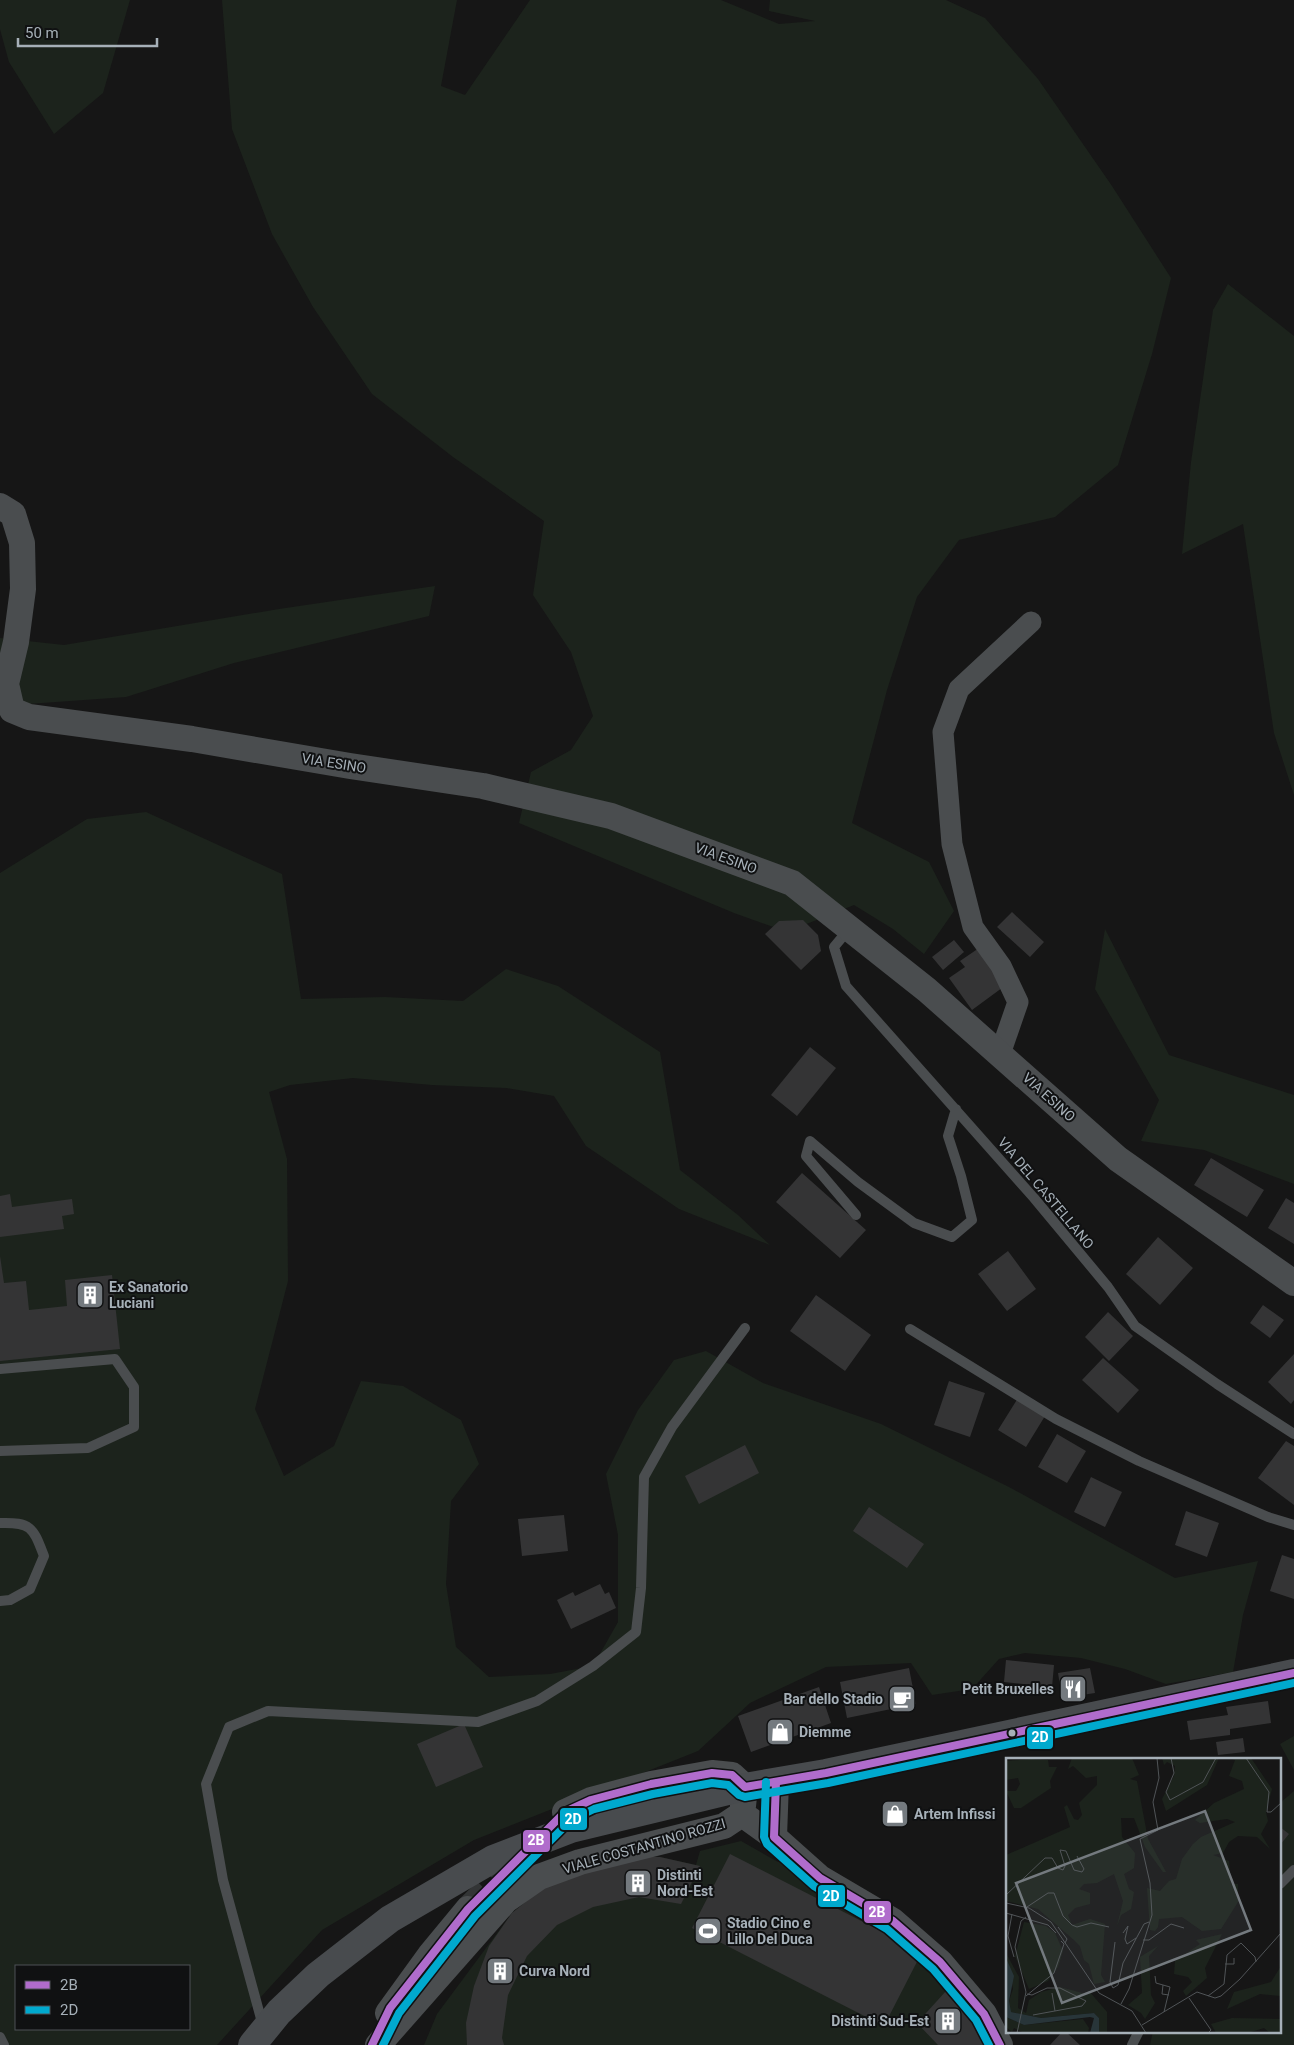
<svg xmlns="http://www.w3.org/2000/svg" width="1294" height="2045" font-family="Roboto,sans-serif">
  <rect width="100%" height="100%" fill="#161616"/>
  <path fill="#1c231c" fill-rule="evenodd" d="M0,0H130L103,93L54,134L9,62L0,29Z
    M222,0H457L441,86L465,95L530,0H721L779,24L815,21L769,11L770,0H946L985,18L1038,79L1112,186L1171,278L1152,354L1118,465L1055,517L959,540L917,597L887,690L852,823L929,862L954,911L924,954L893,929L854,905L799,927L779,929L734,913L519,823L531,772L571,750L593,716L571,652L533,595L544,521L453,457L372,394L313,307L272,234L232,129Z
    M1228,284L1294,336V795L1274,733L1243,524L1182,554L1191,462L1213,310Z
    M435,586L429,616L234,663L126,697L0,706V638L64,645L279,609Z
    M146,812L282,874L301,999L385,997L463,1001L506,969L558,986L660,1052L680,1170L738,1215L770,1245L679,1209L586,1146L554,1096L506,1088L432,1085L353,1078L290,1085L269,1092L287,1159L288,1281L255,1409L284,1476L334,1446L361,1381L403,1386L461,1420L479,1464L451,1501L446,1584L456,1647L489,1677L550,1674L593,1666L618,1622V1535L606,1474L638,1410L674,1360L706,1351L763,1383L881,1424L1009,1487L1175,1578L1258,1561L1243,1615L1233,1672L1166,1684L1125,1669L1081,1658L1025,1653L999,1659L972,1689L932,1695L911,1663L826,1667L750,1703L698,1751L474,1840L322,1930L217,2045H0V873L87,819ZM16,1966H189V2029H16Z
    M1105,929L1169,1055L1294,1095V1184L1204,1150L1141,1141L1159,1100L1095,989Z
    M1294,1736V1770L1280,1744Z
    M1294,1791V2045H1150L1153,2031H1280V1803Z
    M741,1841L778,1862L804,1850L1008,2045H424L437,2014L512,1913L544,1887L631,1856L660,1857L696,1865L700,1851Z"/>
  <path fill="#343435" d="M1012,912L1044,942L1030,957L997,927Z
    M803,920L818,935L821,951L801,970L765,934L779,921Z
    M954,940L964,952L943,970L932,957Z
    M979,948L1006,985L972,1010L949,978L965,967L960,961Z
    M810,1047L836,1068L797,1116L771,1095Z
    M1211,1158L1264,1190L1247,1217L1194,1185Z
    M802,1173L866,1230L840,1258L776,1202Z
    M10,1194L12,1207L72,1199L74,1214L62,1216L64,1229L0,1237V1196Z
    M1286,1198L1294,1203V1244L1268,1228Z
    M1158,1237L1193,1268L1160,1305L1126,1274Z
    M1008,1251L1036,1289L1007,1311L978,1274Z
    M0,1256L4,1283L26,1281L29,1310L67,1306L65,1280L112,1275L120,1349L0,1361Z
    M816,1295L871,1335L845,1371L790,1331Z
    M1263,1305L1284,1320L1270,1338L1250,1323Z
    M1108,1312L1133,1336L1109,1361L1085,1337Z
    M1294,1354V1400L1291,1404L1268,1382Z
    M1103,1358L1139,1390L1118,1413L1082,1380Z
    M949,1381L985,1393L970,1437L934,1425Z
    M1018,1398L1045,1416L1026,1447L998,1430Z
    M1057,1434L1086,1451L1067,1483L1038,1467Z
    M1286,1441L1294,1446V1505L1258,1478Z
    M745,1445L759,1473L699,1504L685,1476Z
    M1091,1477L1122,1492L1105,1527L1074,1512Z
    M869,1507L924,1544L907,1568L853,1531Z
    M1186,1511L1219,1523L1207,1557L1175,1545Z
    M564,1515L568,1551L522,1556L518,1519Z
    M1282,1555L1294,1559V1599L1270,1591Z
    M600,1584L605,1594L609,1592L616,1608L571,1629L557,1600L573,1592L575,1596Z
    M1006,1660L1054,1665L1052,1687L1004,1682Z
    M909,1668L916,1704L847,1718L840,1682Z
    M1090,1668L1095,1693L1062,1698L1058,1673Z
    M819,1687L831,1723L751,1752L738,1716Z
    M1268,1701L1271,1723L1230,1729V1735L1190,1740L1187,1721L1228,1715L1226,1707Z
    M464,1724L483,1767L436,1787L417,1744Z
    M1243,1738L1245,1752L1218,1755L1216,1742Z
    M1280,1827L1289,1834L1280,1845Z
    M730,1854L922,1952L884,2026L692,1928Z
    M631,1856L660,1857L700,1866L681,1904L639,1897L593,1907L557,1925L527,1956L508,1995L502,2038L504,2045H467L466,2023L474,1986L489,1946L512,1913L544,1887Z
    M946,1991L976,2018L993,2045H938L917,2023Z
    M1063,2031H1065L1080,2045H1050Z"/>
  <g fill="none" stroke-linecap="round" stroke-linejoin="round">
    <path stroke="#333536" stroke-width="26" stroke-dasharray="26 13" stroke-linecap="butt" d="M468,1909L534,1843"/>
    <path stroke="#4a4d4f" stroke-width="10" d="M849,929L834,947L846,986L1034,1198L1108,1287L1135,1326L1217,1384L1294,1434
      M856,1215L806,1156L810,1141L858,1182L914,1223L952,1237L972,1220L961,1176L948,1136L956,1109
      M910,1329L1056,1419L1139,1461L1268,1517L1294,1525
      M0,1369L115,1359L134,1387V1427L88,1448L0,1451
      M0,1523C32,1522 33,1528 44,1556L30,1589L10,1600L0,1601
      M1280,1884L1294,1870
      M263,2026L223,1880L206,1784L229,1727L268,1711L478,1722L537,1701L593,1666L636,1632L641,1588L644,1477L672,1427L745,1328
      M0,2037L4,2045
      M1132,2045L1139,2031"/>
    <path stroke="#4a4d4f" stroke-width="21" d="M1000,1054L1018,1002L1001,966L973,927L952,844L943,732L959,689L1031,622"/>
    <path stroke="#4a4d4f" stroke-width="26" d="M0,506L13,514L22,543L23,589L16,642L6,684L12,710L29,717L192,739L350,766L483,786L611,816L792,883L927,990L1118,1159L1294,1283
      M565,1812L591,1800L651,1784L712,1773L732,1775L745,1787L743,1806
      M774,1837L776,1782
      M388,2013L430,1955L468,1909
      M378,2045L506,1900L539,1877L580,1862L724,1826L742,1814L774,1837L820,1878L893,1921L940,1962L984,2014L1000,2045"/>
    <path stroke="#484b4e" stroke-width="28" d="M252,2045L279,2012L318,1975L390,1919L493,1859L571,1829L745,1787L826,1773L1294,1673"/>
    <g stroke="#101112" stroke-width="11">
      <path id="bus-1" d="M776,1782L774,1837L820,1878L893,1921L940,1962L984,2014L1000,2045
        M372,2045L390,2008L468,1909L565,1812L591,1800L651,1784L712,1773L732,1775L745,1787L826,1773L1294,1673"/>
    </g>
    <g stroke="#101112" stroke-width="11">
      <path id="bus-2" d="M766,1782L764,1837L767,1844L814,1886L887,1929L933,1969L976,2020L989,2045
        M383,2045L399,2013L475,1916L571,1820L594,1809L653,1794L712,1783L728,1785L739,1795L745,1797L828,1783L1294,1683"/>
    </g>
    <use href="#bus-1" stroke="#b06ccc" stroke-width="8"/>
    <use href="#bus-2" stroke="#00a9ce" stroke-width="8"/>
  </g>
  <defs>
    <g id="building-square" transform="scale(1.4375)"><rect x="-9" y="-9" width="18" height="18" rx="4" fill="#747a7f" stroke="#101112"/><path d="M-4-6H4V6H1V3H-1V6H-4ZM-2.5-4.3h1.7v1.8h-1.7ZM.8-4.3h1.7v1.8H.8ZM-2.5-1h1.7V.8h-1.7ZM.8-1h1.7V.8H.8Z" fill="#fff"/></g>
    <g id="restaurant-square" transform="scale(1.4375)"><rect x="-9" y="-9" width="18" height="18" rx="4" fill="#747a7f" stroke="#101112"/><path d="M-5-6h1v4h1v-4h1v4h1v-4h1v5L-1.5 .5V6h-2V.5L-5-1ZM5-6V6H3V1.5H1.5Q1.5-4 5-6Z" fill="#fff"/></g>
    <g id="cafe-square" transform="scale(1.4375)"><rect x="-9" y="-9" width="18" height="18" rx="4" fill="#747a7f" stroke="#101112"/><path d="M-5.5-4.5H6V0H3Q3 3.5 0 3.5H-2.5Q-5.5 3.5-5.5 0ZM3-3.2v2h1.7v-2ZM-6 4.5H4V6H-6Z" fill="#fff"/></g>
    <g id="shop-square" transform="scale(1.4375)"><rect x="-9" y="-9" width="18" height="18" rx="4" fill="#747a7f" stroke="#101112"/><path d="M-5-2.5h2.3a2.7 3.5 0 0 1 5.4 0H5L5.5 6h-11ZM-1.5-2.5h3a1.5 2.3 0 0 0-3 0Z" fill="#fff"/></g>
    <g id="stadium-square" transform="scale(1.4375)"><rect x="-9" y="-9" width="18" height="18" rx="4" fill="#747a7f" stroke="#101112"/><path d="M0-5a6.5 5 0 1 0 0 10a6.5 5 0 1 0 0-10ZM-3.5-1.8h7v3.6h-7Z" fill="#fff"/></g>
  </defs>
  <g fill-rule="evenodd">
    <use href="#building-square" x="90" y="1295"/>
    <use href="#restaurant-square" x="1073" y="1689"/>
    <use href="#cafe-square" x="902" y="1699"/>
    <use href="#shop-square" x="780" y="1732"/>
    <use href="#shop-square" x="895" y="1814"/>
    <use href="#building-square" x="638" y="1883"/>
    <use href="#stadium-square" x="708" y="1931"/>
    <use href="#building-square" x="500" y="1971"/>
    <use href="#building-square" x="948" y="2021"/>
  </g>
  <circle fill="#a6b0b8" stroke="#101112" stroke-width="2" cx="1012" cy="1733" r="4.5"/>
  <g text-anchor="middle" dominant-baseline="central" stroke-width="4" stroke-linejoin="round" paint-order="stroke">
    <g font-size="14" fill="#a6b0b8" stroke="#101112">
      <text transform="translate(334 763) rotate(9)">VIA ESINO</text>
      <text transform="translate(726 858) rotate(20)">VIA ESINO</text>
      <text transform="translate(1049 1097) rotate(42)">VIA ESINO</text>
      <text transform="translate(1046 1193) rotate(50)">VIA DEL CASTELLANO</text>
      <text transform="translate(644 1846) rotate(-16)">VIALE COSTANTINO ROZZI</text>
    </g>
    <g font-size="14" font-weight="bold" fill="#a6b0b8" stroke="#101112" text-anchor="start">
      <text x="109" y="1287">Ex Sanatorio<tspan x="109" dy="16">Luciani</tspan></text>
      <text x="1054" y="1689" text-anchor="end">Petit Bruxelles</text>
      <text x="883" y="1699" text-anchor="end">Bar dello Stadio</text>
      <text x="799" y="1732">Diemme</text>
      <text x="914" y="1814">Artem Infissi</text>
      <text x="657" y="1875">Distinti<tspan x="657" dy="16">Nord-Est</tspan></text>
      <text x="727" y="1923">Stadio Cino e<tspan x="727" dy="16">Lillo Del Duca</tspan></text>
      <text x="519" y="1971">Curva Nord</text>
      <text x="929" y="2021" text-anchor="end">Distinti Sud-Est</text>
    </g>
  </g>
  <g transform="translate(1006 1758)">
    <rect width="275" height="275" fill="#161616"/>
    <path d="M66,0H126L133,17L124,21L131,23L142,81L160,114H157L139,89L128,60H115L116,79L129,95L128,110L118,116L123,131L128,134L125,151L115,157L111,168L117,143L108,116L91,125L78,126L73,131L84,135V146L69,150L62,157L66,167L84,161L99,166L95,217L99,224L88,226L83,206L78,202L74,188L68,182L32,151L0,143V97L64,69L58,49L61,47L68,61L72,62L76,57L73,45L91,27V18L80,20L67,8L62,11ZM156,0H213L201,27L160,53L156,41L168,18L169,8L161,4L158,7ZM223,0H245L266,31L260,54L262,63L255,76L264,91L251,79L232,78L223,84L217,95L207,97L223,103L225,126H232V144L215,171L196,173L176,159L153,161L152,169L149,173L144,172L141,130L154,133L163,123L170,121L176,101L187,86L195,79L229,64L221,61L194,65L189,62L208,45L238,31L236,23L223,18L229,2ZM25,1L42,2L43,9H51L44,23L45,30L15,50H8L0,33H10L14,26L12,20L0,22V3ZM18,164L40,168L49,175L57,193L52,209L42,223L23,231L9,198ZM216,176L199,210L201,220L180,238L177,233L186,224L182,219L168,216L169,203L194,186L190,182ZM152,188L143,198L145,237L149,245L139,261L135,255L122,247L136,235L134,199ZM0,195L13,219L12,250L20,255L23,242L35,234L54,229L80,236L83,233L101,254V275H92L93,260L88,255L35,260L4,254L3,243L7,231ZM275,208V238L254,236L221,251L228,234L265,224ZM0,259L18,267L77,261L83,270L82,275L16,274L8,270L6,274L0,269ZM226,260L275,261V275H264L258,270L242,275H210L205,266Z" fill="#1c231c"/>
    <path d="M0,200L8,218L3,243L5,254L35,260L88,255L93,260V274L84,275L88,260L84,259L18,267L0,259Z" fill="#283539"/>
    <path fill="none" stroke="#505457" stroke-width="1" d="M165,0L168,15L160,34L164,42L197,24L210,0M240,0L263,34L261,54H265L275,45M0,137L39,100H46L52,110L57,112L59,108L54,92L60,93L68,112L76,114L78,111L71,98M0,145L23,150L45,164L93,235L126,253L140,275M21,149L42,135H48L57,158L66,167L71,169L85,165L103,169M0,155L42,167L50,175M6,156L2,178L8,199M52,169L61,181L59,185M117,175L122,168L119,181L121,186L130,180M137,182H143L165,166L178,170M109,184L104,224L107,230L112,227L117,205L138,166L143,164M219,206H228V200M149,218L150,225L164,229L158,254M157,227L156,236L163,237M46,235L49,253M21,236L26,237L41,230H54L80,243L76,248L27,257M20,238L48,215L58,186L55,183M202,238L218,226L221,197L235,185L249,199L250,204M183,240L205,272L202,275M115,246L123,231L146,157L144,125L134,81L152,72L147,44L153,20L151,0M136,267L191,234L209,240L215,238L234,221L275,175M11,275L20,234L9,189L15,163L20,159"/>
    <path fill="#747a7f" fill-opacity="0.15" stroke="#747a7f" stroke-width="2.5" d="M199,53L245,172L56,245L10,125Z"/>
    <rect width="275" height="275" fill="none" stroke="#a6b0b8" stroke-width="2.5"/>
  </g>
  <g stroke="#101112" stroke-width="2">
    <rect x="1026" y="1726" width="28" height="24" rx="5" fill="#00a9ce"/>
    <rect x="559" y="1807" width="29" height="24" rx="5" fill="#00a9ce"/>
    <rect x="522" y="1829" width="29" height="24" rx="5" fill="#b06ccc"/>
    <rect x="817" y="1884" width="29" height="24" rx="5" fill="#00a9ce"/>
    <rect x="863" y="1900" width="29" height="24" rx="5" fill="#b06ccc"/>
  </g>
  <g font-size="14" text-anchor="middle" font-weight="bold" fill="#fff">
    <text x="1040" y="1742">2D</text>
    <text x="573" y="1824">2D</text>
    <text x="536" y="1845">2B</text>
    <text x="831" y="1901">2D</text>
    <text x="877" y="1917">2B</text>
  </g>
  <rect x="15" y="1965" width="175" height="65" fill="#101112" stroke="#4c5154"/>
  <rect x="25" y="1981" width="25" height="8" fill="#b06ccc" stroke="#4c5154"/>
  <text x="60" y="1990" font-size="15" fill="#a6b0b8">2B</text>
  <rect x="25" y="2006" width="25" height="8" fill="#00a9ce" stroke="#4c5154"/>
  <text x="60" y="2015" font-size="15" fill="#a6b0b8">2D</text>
  <path d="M18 38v8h139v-8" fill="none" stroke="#a6b0b8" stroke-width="2.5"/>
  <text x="25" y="38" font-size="15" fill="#a6b0b8" stroke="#101112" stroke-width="4" paint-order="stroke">50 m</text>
</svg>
